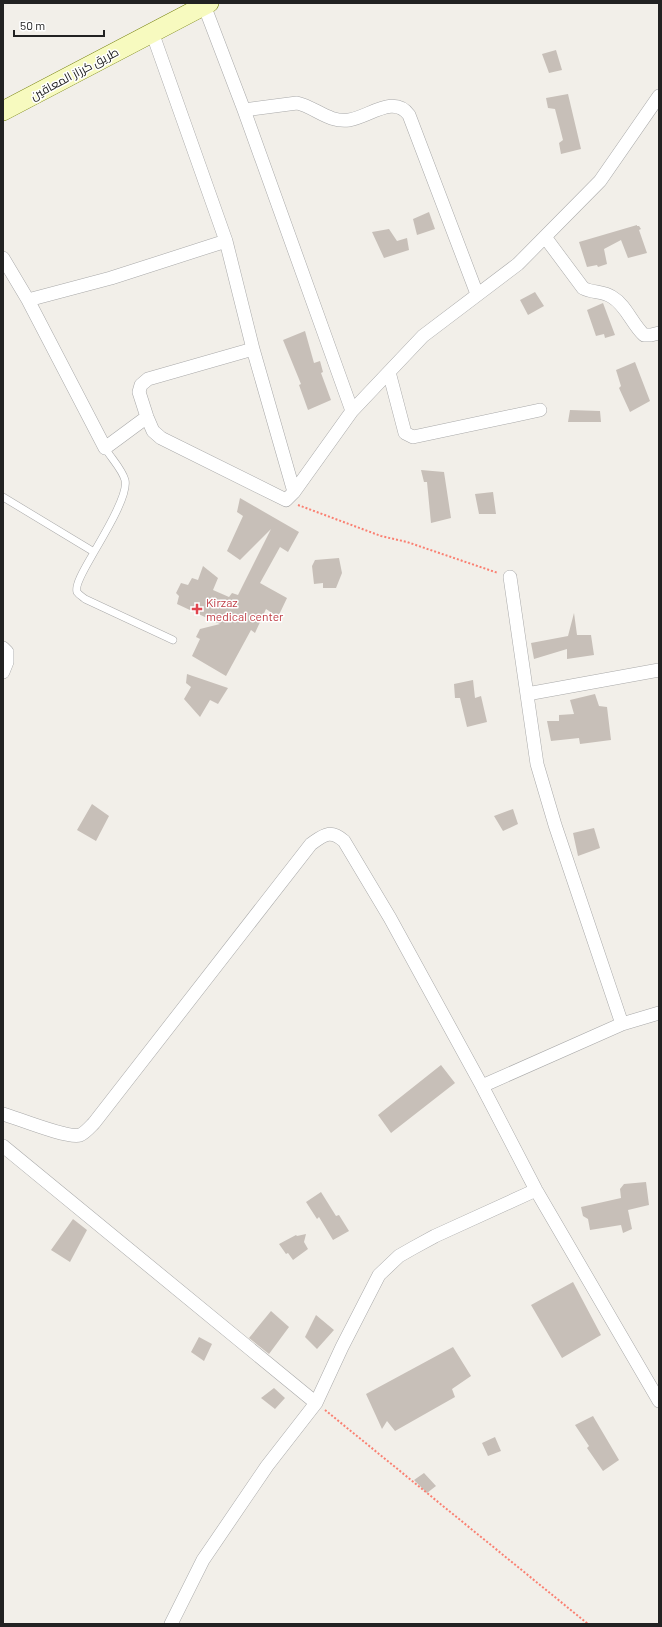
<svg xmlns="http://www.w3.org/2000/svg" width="662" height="1627" font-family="Barlow,Cairo,sans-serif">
  <rect width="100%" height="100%" fill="#f2efe9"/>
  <path fill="#c7bfb8" d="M556,50L562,70L549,73L542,54Z
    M568,94L581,149L561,154L559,143L563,140L555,109L548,108L546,98Z
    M429,212L435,229L417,235L413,219Z
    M637,225V226H639L641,229L639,230L647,253L628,258L621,240L604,249L607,264L598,267L597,265L587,267L579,242Z
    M389,229L397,241L407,238L409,250L384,258L372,232Z
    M535,292L544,306L528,315L520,300Z
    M603,303L615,335L605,338L604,334L596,336L587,310Z
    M305,331L314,363L320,361L323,372L321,373L331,400L308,410L299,385L301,384L283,340Z
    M635,362L650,401L630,412L619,388L621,386L616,370Z
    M570,410L600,411L601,422H568Z
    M421,470L444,472L451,518L431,523L427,482H424Z
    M493,492L496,514H479L475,494Z
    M240,498L299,532L288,552L280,547L260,583L287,598L278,617L266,609L255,633L251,630L226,676L192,656L200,639L196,637L200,629L220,624L177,604L179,596L176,593L181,583L188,585L192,578L198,580L203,566L218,578L213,590L229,597L232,593L238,595L271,529L240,560L227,551L243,516L237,512Z
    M339,558L342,573L336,588H323V583L314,584L312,566L315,560Z
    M574,613L577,635H591L594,655L567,659V649L534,659L531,643L568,636Z
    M187,674L228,688L218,704L210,700L200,717L184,699L191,687L186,683Z
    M473,680L475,698L481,696L487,722L467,727L460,698H455L454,684Z
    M595,694L599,706L607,707L611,740L580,744L579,738L551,741L547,721H559V715L574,714L570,700Z
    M92,804L109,816L96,841L77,830Z
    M513,809L518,824L503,831L494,816Z
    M594,828L600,848L578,856L573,833Z
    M441,1065L455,1083L391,1133L378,1115Z
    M646,1182L649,1205L628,1210L632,1229L623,1233L621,1225L590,1230L588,1219L583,1216L581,1207L621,1198L620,1189L624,1184Z
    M321,1192L336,1216L339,1215L349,1231L333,1240L319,1217L317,1219L306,1202Z
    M73,1219L87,1230L70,1262L51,1250Z
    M306,1234L304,1242L308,1249L293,1260L288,1253L286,1254L279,1244L296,1235L297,1236Z
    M573,1282L601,1335L562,1358L531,1305Z
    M271,1311L289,1327L269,1354L249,1338Z
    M316,1315L334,1330L317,1349L305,1337Z
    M199,1337L212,1344L204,1361L191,1352Z
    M453,1347L471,1376L452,1389L455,1397L395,1431L387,1421L382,1429L366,1394Z
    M274,1388L285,1398L275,1409L261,1398Z
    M593,1416L619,1460L603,1471L587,1448L589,1446L575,1425Z
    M495,1437L501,1451L488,1456L482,1443Z
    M424,1473L436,1486L427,1493L414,1480Z"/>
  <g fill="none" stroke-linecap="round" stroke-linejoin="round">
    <g stroke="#a9a9a9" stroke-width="8">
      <path id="lane" d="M3,497L94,552C90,560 74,584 77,592C79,595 83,597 85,599L173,640
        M94,552C102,538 129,495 125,480C122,469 111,458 105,448"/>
    </g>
    <g stroke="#a9a9a9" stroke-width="14">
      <path id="street" d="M204,5L244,110L352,411
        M152,32L226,241L253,349L294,492
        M244,110L297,103C315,107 329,123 349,120C369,117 394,94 409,115L477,294
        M545,237L583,288C592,293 603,291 612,297C626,305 632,324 644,335H651L659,333
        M3,258L28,300L105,448L147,417
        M28,300L111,278L226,241
        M253,349L148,379L141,385L139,392L147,417L153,431L161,438L286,500L294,492L352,411L423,336L518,264L600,181L659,96
        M389,372L405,433L413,437L540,410
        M510,577L537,764L555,825L622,1024
        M3,648L7,652V662L3,672
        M527,694L659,670
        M482,1086L622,1024L659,1013
        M3,1114C17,1118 68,1139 80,1135C85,1133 90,1127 94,1123L311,844C324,835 330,829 344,841L390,918L482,1086L536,1190L659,1401
        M3,1146L316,1403
        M171,1624L203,1560L267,1466L316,1403L342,1347L379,1275L399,1256L413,1248L435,1236L536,1190"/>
    </g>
    <g stroke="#707d05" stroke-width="20">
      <path id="secondary" d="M3,111L209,3"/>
    </g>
    <path stroke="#fa8072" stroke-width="2" stroke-dasharray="2 2" stroke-linecap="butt" d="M298,505L381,536L407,542L498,573
      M325,1410L588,1624"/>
    <use href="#lane" stroke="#fff" stroke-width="7"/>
    <use href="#street" stroke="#fff" stroke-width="13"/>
    <use href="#secondary" stroke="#f7fabf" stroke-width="19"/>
  </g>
  <path fill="#e0444e" stroke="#fff" stroke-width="1.5" d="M195 603h4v4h4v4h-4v4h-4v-4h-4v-4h4z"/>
  <g text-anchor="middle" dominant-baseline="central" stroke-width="3" stroke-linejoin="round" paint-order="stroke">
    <g font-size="12" fill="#222" stroke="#fff">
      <text transform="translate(74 73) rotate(-28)">طريق كرزاز المعاقين</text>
    </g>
    <g font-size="12" fill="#be3a42" stroke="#fff" text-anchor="start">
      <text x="206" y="602">Kirzaz<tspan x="206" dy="14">medical center</tspan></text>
    </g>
  </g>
  <rect width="662" height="1627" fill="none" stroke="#222222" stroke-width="8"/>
  <path d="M14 30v6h90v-6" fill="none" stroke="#222222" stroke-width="2"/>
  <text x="20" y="30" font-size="12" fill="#222222" stroke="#ffffff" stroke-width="3" paint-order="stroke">50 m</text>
</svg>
